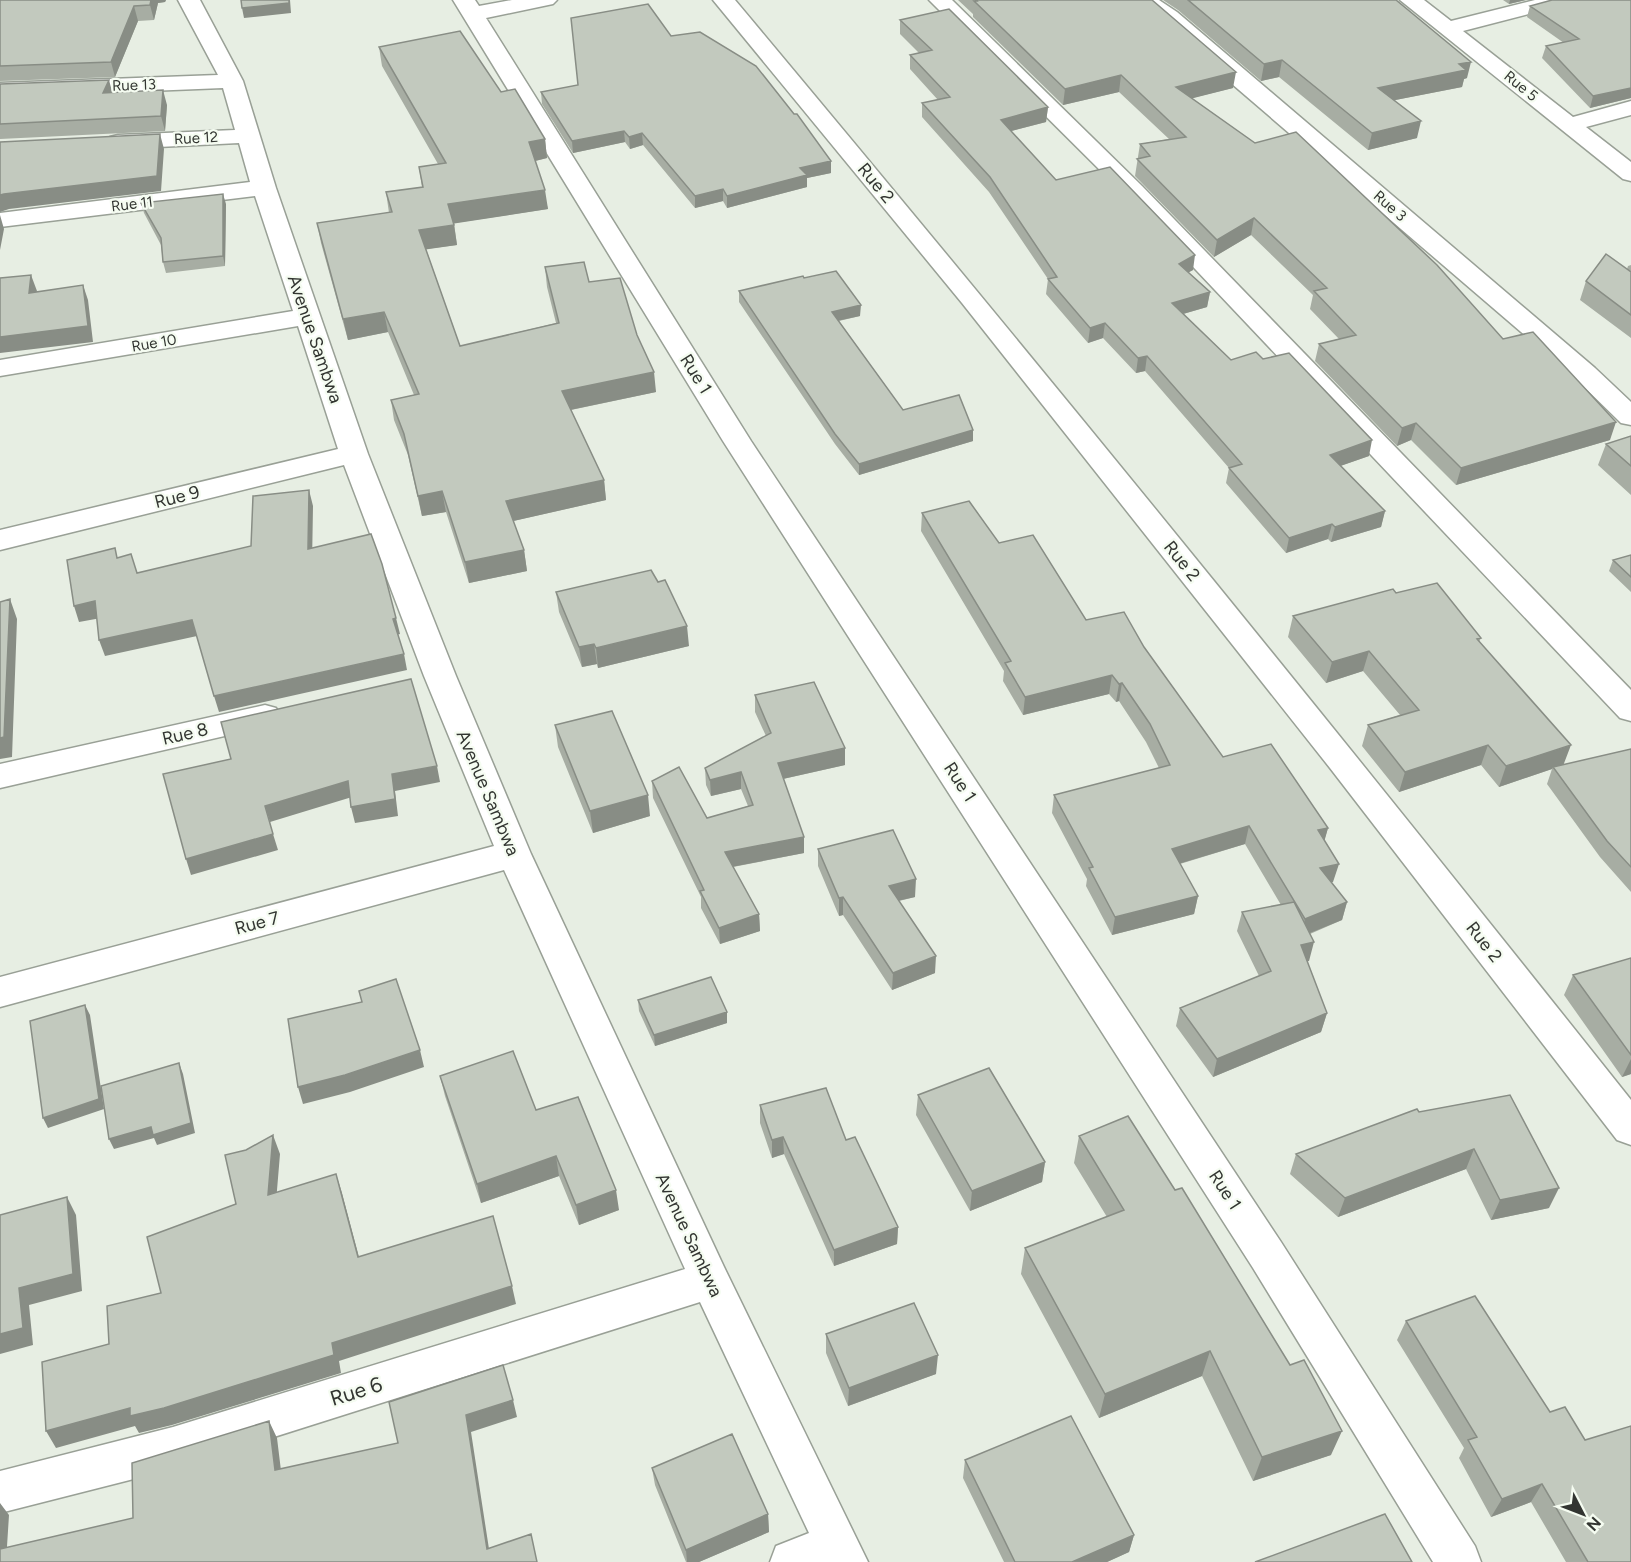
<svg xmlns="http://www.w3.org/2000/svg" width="1631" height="1562" font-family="Figtree,sans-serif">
  <rect width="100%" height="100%" fill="#e7eee3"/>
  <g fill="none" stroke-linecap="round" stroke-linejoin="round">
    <g stroke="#99a096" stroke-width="3">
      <path id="street" d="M178,0H200L243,81L276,188L368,454L456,676L531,854L724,1267L868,1562H770L776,1546L809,1533L700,1302L173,1469L0,1513V1471L173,1427L685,1269L504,870L0,1007V977L494,846L424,676L344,465L0,550V530L338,449L298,326L0,376V360L293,311L255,196L0,227V213L250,182L239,143L118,149L110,147L106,142L110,137L118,135L235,130L223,88L0,97V83L218,75Z
        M453,0H475L479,6L512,0H557L553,4L486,18L751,441L1281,1242L1475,1546L1481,1562H1433L1253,1268L723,441Z
        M713,0H735C1039,363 1337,730 1631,1100V1145L1617,1140L1330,768L962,303Z
        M929,0H952L1142,186L1631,690V721L1620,718L1126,196Z
        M1400,0H1424L1451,21L1535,0H1571L1567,4L1463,31L1573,117L1631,101V115L1586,127L1631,162V181L1623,179Z
        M265,705L276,708L281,716L276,724L0,788V764Z"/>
    </g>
    <g stroke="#99a096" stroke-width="3">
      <path id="secondary" d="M1134,0H1159L1177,12L1595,368L1631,402V425L1621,423L1577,380Z"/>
    </g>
    <use href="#street" fill="#fff" fill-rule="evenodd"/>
    <use href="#secondary" fill="#fff" fill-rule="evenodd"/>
  </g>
  <path fill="#a7ada3" d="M0,0H166L165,2L158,3L154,20L138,21L115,77L0,81Z
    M958,0H1152L1233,88L1192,98L1503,339L1610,440L1456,485L1411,440L1397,446L1315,361L1319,344L1339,339L1310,309L1313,295L1251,235L1214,257L1135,176L1140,144L1169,139L1119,92L1063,105L973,17V14Z
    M1163,0H1396L1467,78L1464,79L1462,87L1395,100L1417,138L1368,150L1279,77L1261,81L1178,10Z
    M1503,0H1526L1509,4Z
    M1631,0V98L1590,108L1542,58L1546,46L1564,43L1527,17L1530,6Z
    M900,20L1048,107L1046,122L1011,131L1056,180L1193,270L1188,272L1210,292L1207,307L1183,314L1231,360L1369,456L1340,466L1385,511L1381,527L1331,542L1328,539L1286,553L1226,483L1229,468L1145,371L1136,373L1103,338L1088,343L1046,294L1048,279L989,192L922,117V103L938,100L910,69V55L919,53L900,34Z
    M671,36L831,161V173L807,178V187L727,208L723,201L695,208L643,145L630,149L625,142L573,153L542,104L541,92L578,85Z
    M379,47L501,92L545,139L547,158L535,161L548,209L454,223L457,245L426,249L460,346L556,323L547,287L545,267L589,282L637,335L656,392L571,410L604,480L606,500L513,521L524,550L527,571L469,583L446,512L422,516L408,455L394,420L391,400L414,395L388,332L348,340L321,243L317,223L389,213L386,192L422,187L419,167L438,164L382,66Z
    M0,84L113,93L167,105L165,131L0,139Z
    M141,203L226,204L225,266L166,273L163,262L161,245L144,213Z
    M1631,265V338L1580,300L1586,281L1627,269L1628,266Z
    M804,278L860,316L839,321L903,410L973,430V441L859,475L835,444L739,302V291Z
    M1631,436V495L1598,465L1606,444Z
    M922,513L999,543L1086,620L1144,647L1223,757L1328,828L1324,841L1333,882H1331L1347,902L1342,920L1310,934L1309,961H1307L1327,1013L1321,1032L1213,1077L1176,1026L1180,1008L1259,976L1237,931L1242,912L1281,905L1245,844L1180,864L1198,896L1194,914L1112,935L1086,886L1087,879L1052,813L1054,795L1159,768L1146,742L1119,701L1116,702L1109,694L1023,715L1003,681L1004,671L921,531Z
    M1631,555V592L1609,571L1613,560Z
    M556,592L689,646L598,668L597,664L582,667L559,612Z
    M1396,593L1481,638L1479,642L1563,765L1631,749V892L1600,857L1547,784L1552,769L1499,787L1481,765L1399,792L1362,746L1368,725L1400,715L1363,671L1326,683L1288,637L1293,616Z
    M755,695L845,748V765L783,779L804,837V853L733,867L759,914L760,931L720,944L701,908V897L653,798L652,781L707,818L748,806L741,789L711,796L706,785L705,768L766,736L755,712Z
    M555,725L650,816L593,833L558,747Z
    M818,849L915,897L899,901L935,973L892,990L843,915L839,916L818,866Z
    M1631,958V1074L1622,1077L1564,995L1573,975Z
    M638,1000L727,1012V1023L655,1046L639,1011Z
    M440,1076L536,1110L619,1210L579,1225L559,1176L481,1203L445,1096Z
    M918,1095L1045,1162L1042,1182L970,1211L916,1115Z
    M1510,1095L1549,1208L1491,1220L1466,1169L1338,1217L1290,1174L1296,1154L1419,1112Z
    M760,1105L846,1140L898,1227L897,1244L834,1266L784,1154L772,1158L760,1123Z
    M1079,1136L1331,1455L1253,1481L1202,1376L1099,1418L1021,1274L1025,1248L1107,1217L1074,1163Z
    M1406,1321L1550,1412L1585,1440L1631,1562H1566L1531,1502L1491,1517L1459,1458L1464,1448L1397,1340Z
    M826,1334L936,1374L848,1406L826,1353Z
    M965,1460L1134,1535L1129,1552L1107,1562H1004L963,1478Z
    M652,1468L768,1514L769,1532L699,1562H686L655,1485Z"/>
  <path fill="#888d85" d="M151,0H166L165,2L158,3L154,20L150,5Z
    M290,0L291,13L244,18L242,8Z
    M1510,0H1526L1509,4Z
    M134,6L138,21L115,77L111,62Z
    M1282,60L1279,77L1261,81L1264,64Z
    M1471,62L1467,78L1464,79L1462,87L1375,104L1378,88L1459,64Z
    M1236,72L1233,88L1174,103L1176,87Z
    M1121,75L1119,92L1063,105L1065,89Z
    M109,80L113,95L103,93Z
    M1631,88V98L1590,108L1593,96Z
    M163,90L167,105L165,131L161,116Z
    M1048,107L1046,122L1000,134L1001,120Z
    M1421,121L1417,138L1368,150L1372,133Z
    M624,131L625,142L573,153L572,141Z
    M642,133L643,145L630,149L629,137Z
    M160,134L164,149L161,191L9,209L0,212V195Z
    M545,139L547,158L531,162L529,142Z
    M831,161V173L807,178V187L727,208V196L800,168Z
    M723,189V201L695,208V196Z
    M545,190L548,209L451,224L448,204Z
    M223,194L226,204L225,266L223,256Z
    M0,215L4,229L0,250Z
    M1254,218L1251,235L1214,257L1217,240Z
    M454,225L457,245L422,250L419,230Z
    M1195,255L1193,270L1177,279L1179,264Z
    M31,275L37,291L34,309L29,293Z
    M83,285L88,300L93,342L0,353V337Z
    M1210,292L1207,307L1169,318L1172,303Z
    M861,305L860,316L832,322V312Z
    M384,312L388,332L348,340L343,319Z
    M1105,323L1103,338L1088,343L1090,328Z
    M1147,356L1145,371L1136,373L1138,358Z
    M654,372L656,392L565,411L562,391Z
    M1616,422L1610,440L1456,485L1461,468Z
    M1416,423L1411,440L1397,446L1402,428Z
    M973,430V441L859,475V464Z
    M1372,440L1369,456L1326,471L1330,455Z
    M604,480L606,500L509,522L506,501Z
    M309,490L313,506L312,565L308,549Z
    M442,491L446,512L422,516L418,496Z
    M1385,511L1381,527L1331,542L1335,527Z
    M1332,524L1328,539L1286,553L1289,538Z
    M524,550L527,571L469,583L465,562Z
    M10,599L17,619L12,757L0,759V738Z
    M95,601L101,618L79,622L74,606Z
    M396,618L400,634L396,635L393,619Z
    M192,620L197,636L105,656L99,640Z
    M687,626L689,646L598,668L596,648Z
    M594,644L597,664L582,667L579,647Z
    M1369,651L1363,671L1326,683L1332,662Z
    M404,654L407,670L219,712L214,696Z
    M1112,675L1109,694L1023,715L1025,697Z
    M1122,683L1119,701L1116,702L1119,684Z
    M1488,745L1481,765L1399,792L1405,772Z
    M1571,745L1563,766L1553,767L1552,769L1499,787L1506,766Z
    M845,748V765L778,780V763Z
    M437,766L440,782L395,791L398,816L355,823L351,807L392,774Z
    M741,772V789L711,796L710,780Z
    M348,781L352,797L270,822L265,806Z
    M648,795L650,816L593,833L590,811Z
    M1249,826L1245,844L1168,867L1172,849Z
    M1328,828L1323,846L1318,830Z
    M273,834L278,850L191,875L186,859Z
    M804,837V853L726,868L725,852Z
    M1339,864L1333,882L1315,886L1320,868Z
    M916,879L915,897L888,903L889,886Z
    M1198,896L1194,914L1112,935L1115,917Z
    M843,897V915L839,916V898Z
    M1347,902L1342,920L1300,937L1305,919Z
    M759,914L760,931L720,944L719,928Z
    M1314,942L1309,961L1296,963L1301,945Z
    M936,956L935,973L892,990L893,973Z
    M85,1005L90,1015L104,1109L48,1128L43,1118Z
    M727,1012V1023L655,1046L654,1035Z
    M1327,1013L1321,1032L1213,1077L1217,1059Z
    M420,1050L424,1067L350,1092L303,1104L298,1087Z
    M1631,1059V1074L1622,1077Z
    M179,1063L183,1074L195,1133L157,1145L154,1138L114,1149L109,1139Z
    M273,1135L280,1154L275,1214L268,1195Z
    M783,1137L784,1154L772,1158V1140Z
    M1474,1149L1466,1169L1338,1217L1345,1198Z
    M556,1156L559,1176L481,1203L477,1184Z
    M1045,1162L1042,1182L970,1211L972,1191Z
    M336,1174L342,1193L364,1276L358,1257Z
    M1559,1188L1549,1208L1491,1220L1500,1200Z
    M616,1190L619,1210L579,1225L576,1205Z
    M67,1197L76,1215L82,1291L29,1305L33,1345L0,1354V1334L19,1288Z
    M898,1227L897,1244L834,1266V1250Z
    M512,1286L516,1304L339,1361L341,1373L172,1425L139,1433L135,1426L56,1448L46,1431L332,1343Z
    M1210,1351L1202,1376L1099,1418L1105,1394Z
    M938,1355L936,1374L848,1406L849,1388Z
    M513,1400L517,1417L471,1432L491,1562L487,1549L466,1415Z
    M269,1421L277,1438L283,1487L275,1470Z
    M1342,1431L1331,1455L1253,1481L1262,1457Z
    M1542,1484L1531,1502L1491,1517L1502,1499Z
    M0,1503L9,1515L6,1562L0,1558Z
    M768,1514L769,1532L699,1562H687L686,1550Z
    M1134,1535L1129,1552L1107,1562H1072Z"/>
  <path fill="#c2c9be" stroke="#888d85" stroke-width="1.5" d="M0,0H151L150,5L134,6L111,62L0,66Z
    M241,0H289V3L242,8Z
    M976,0H1152L1236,72L1176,87L1255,143L1296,132L1437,265L1503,339L1533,332L1616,422L1461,468L1416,423L1402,428L1319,344L1356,335L1314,291L1327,288L1254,218L1217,240L1137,159L1150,156L1140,144L1186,137L1121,75L1065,89L974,1H977Z
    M1188,0H1396L1471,62L1459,64L1466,70L1378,88L1421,121L1372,133L1282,60L1264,64Z
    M1552,0H1631V88L1593,96L1546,46L1579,39L1530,6Z
    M648,4L671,36L700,32L756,66L794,114H797L831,161L800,168L807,175L727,196L723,189L695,196L642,133L629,137L624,131L572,141L541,92L578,85L571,18Z
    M949,9L1048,107L1001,120L1056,180L1110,167L1195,255L1179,264L1210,292L1172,303L1231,360L1256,352L1263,359L1289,353L1372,440L1330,455L1385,511L1335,527L1332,524L1289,538L1229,468L1242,464L1147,356L1138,358L1105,323L1090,328L1048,279L1057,277L990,177L922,103L950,97L910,55L932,50L900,20Z
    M460,31L501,92L515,89L545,139L529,142L545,190L448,204L454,225L419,230L460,346L559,323L545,267L584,262L589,282L620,278L637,335L654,372L562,391L604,480L506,501L524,550L465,562L442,491L418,496L404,434L391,400L419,394L384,312L343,319L317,223L392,212L386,192L423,187L419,167L446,163L379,47Z
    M109,80L103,93L163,90L161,116L0,124V84Z
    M160,134L157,176L4,194L0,195V142Z
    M223,194V256L163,262L161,238L141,203Z
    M1606,254L1631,272V315L1586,281Z
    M836,271L861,305L832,312L903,410L959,395L973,430L859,464L835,434L739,291L803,276L804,278Z
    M31,275L29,293L83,285L88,326L0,337V278Z
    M1631,436V466L1606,444Z
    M309,490L308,549L371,534L382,564L396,618L393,619L404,654L214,696L192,620L99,640L95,601L74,606L67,560L115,548L117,558L131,554L137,573L251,546L253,496Z
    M969,501L999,543L1033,535L1086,620L1124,612L1144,647L1223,757L1271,744L1328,828L1318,830L1339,864L1320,868L1347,902L1305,919L1249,826L1172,849L1198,896L1115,917L1089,868L1093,867L1054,795L1170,765L1150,724L1122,683L1119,684L1112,675L1025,697L1005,663L1011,661L922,513Z
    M1631,555V577L1613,560Z
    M651,570L658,582L665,580L687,626L596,648L594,644L579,647L556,592Z
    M1437,583L1481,638L1477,639L1571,745L1506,766L1488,745L1405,772L1368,725L1419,710L1369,651L1332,662L1293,616L1393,589L1396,593Z
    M10,599L4,737L0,738V602Z
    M411,679L437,766L392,774L395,799L351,807L348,781L265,806L273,834L186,859L163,774L231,759L221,722Z
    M814,682L845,748L778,763L804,837L725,852L759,914L719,928L700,891L704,890L652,781L679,767L707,818L753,805L741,772L710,780L705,768L771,733L755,695Z
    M612,711L648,795L590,811L555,725Z
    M1631,749V867L1607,841L1553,767Z
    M893,830L916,879L889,886L936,956L893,973L843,897L839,898L818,849Z
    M1294,902L1314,942L1301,945L1327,1013L1217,1059L1180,1008L1271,971L1242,912Z
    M1631,958V1055L1573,975Z
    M711,977L727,1012L654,1035L638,1000Z
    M396,979L420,1050L345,1075L298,1087L288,1019L362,1002L359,991Z
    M85,1005L99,1099L43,1118L30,1021Z
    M513,1051L536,1110L578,1097L616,1190L576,1205L556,1156L477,1184L440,1076Z
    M179,1063L191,1123L153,1135L151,1127L109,1139L101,1086Z
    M989,1068L1045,1162L972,1191L918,1095Z
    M826,1088L846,1140L855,1137L898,1227L834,1250L783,1137L772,1140L760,1105Z
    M1510,1095L1559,1188L1500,1200L1474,1149L1345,1198L1296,1154L1417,1109L1419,1112Z
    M1128,1116L1175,1190L1182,1188L1290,1365L1304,1360L1342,1431L1262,1457L1210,1351L1105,1394L1025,1248L1124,1210L1079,1136Z
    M273,1135L268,1195L336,1174L358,1257L493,1216L512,1286L332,1343L334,1355L164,1408L130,1416V1408L46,1431L42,1362L109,1344L107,1306L161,1293L147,1237L236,1204L225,1155L246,1150Z
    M67,1197L73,1274L19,1288L23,1328L0,1334V1215Z
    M1475,1296L1550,1412L1565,1407L1585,1440L1631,1426V1562H1588L1542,1484L1502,1499L1468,1440L1477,1437L1406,1321Z
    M914,1303L938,1355L849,1388L826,1334Z
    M503,1365L513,1400L466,1415L487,1549L531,1534L537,1562H0V1549L133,1518L132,1463L269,1421L275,1470L398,1443L389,1402Z
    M1071,1416L1134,1535L1072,1562H1015L965,1460Z
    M732,1434L768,1514L686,1550L652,1468Z
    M1385,1514L1412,1562H1255Z"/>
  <g text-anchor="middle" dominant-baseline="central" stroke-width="4.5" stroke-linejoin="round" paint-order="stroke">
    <g font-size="15" fill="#323531" stroke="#f5fcf1">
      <text transform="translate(134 85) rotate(-2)">Rue 13</text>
      <text transform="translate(1521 86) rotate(39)">Rue 5</text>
      <text transform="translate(196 138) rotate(-3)">Rue 12</text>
      <text transform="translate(132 204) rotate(-7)">Rue 11</text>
      <text transform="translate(1390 206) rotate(41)">Rue 3</text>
      <text transform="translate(154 343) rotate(-10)">Rue 10</text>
    </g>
    <g font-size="18" fill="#323531" stroke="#f5fcf1">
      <text transform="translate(876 183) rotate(50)">Rue 2</text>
      <text transform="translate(315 339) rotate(71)">Avenue Sambwa</text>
      <text transform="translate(696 374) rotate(58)">Rue 1</text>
      <text transform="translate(177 497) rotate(-14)">Rue 9</text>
      <text transform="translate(1182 561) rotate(51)">Rue 2</text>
      <text transform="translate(185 734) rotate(-13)">Rue 8</text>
      <text transform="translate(960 782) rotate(57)">Rue 1</text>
      <text transform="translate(488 793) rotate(67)">Avenue Sambwa</text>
      <text transform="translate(257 923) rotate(-15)">Rue 7</text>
      <text transform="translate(1484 942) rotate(52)">Rue 2</text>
      <text transform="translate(1225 1190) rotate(57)">Rue 1</text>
      <text transform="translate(689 1235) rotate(65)">Avenue Sambwa</text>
    </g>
    <g font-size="21" fill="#323531" stroke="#f5fcf1">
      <text transform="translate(356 1391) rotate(-17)">Rue 6</text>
    </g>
  </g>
  <g transform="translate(1583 1514) rotate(132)" stroke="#f5fcf1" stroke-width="4.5" paint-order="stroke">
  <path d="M0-4.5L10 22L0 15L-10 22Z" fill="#323531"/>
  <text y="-9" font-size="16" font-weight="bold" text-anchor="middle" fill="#323531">N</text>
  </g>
</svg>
